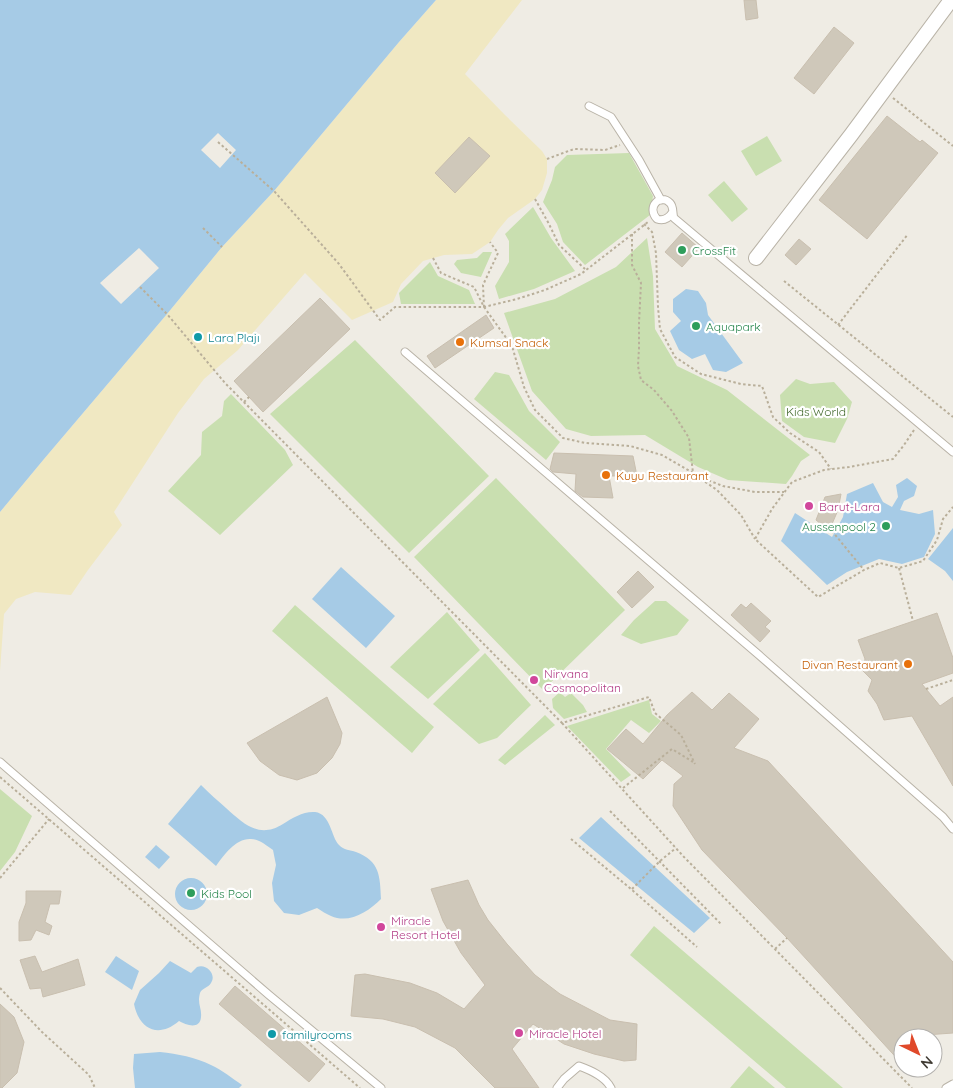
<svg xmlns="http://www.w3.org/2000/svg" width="953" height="1088" font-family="Quicksand,sans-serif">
  <rect width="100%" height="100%" fill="#efece4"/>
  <path fill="#c9dfb0" d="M767,136L782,161L756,176L741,151Z
    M629,153L653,196L650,215L585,265L563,242L557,224L543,202L552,180L555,167L567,155Z
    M724,181L748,209L732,222L708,195Z
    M533,207L551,238L575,271L534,289L499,299L495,286L509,262V241L505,234Z
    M647,238L653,276L655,329L677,366L727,390L810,455L801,461L792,476L786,484L728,480L698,467L645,435L591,436L566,429L532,391L504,313L555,299L616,267Z
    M483,252H492L481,277L461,273L454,264L457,260L477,258Z
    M430,262L438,276L469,290L475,304H401L399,293Z
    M355,340L489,476L409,553L270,414Z
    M495,372L509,375L529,411L560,442L546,460L474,399Z
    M796,379L810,384L834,382L852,402L847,419L835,443L804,437L782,421L780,395Z
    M231,394L285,450L293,465L220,535L168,491L201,455L202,432L222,416L224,401Z
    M496,478L625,610L543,690L414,557Z
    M655,601H666L689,620L677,635L641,644L621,635L634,620Z
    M295,605L434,727L412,753L272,631Z
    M447,612L480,650L428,699L390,667Z
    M485,653L531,705L497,738L479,744L433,704Z
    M560,692L565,697L571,693L583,705L587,712L564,719L553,708L552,699Z
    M649,700L652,714L661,721L649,733L631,720L606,749L631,775L621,782L567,726Z
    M545,715L555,725L505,765L498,760Z
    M0,789L32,816L15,852L0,871Z
    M654,926L843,1088H786L630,955Z
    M749,1066L775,1088H730Z"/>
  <path fill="#f0e8c2" d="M436,0H522L465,74L505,115L542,151L547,159V173L542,190L535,199L508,218L498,230L490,242L472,254L444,255L423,261L401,284L393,302L352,320L305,273L238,350L204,379L178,413L114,512L122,525L88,570L71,595L35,592L16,599L4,614L0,671V512L44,459L167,314L222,247L274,191L399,42Z"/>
  <path fill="#a6cbe6" d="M0,0H436L399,42L274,191L222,247L167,314L44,459L0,512Z
    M686,289L698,291L706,303L708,315L743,363L726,372L713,370L705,354L692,359L679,350L670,331L681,321L673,312V299Z
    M907,478L917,486L914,496L904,501L900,510L919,514L933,510L935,534L924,557L902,564L879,559L847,572L827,585L781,541L795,513L832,537L843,517L847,494L873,483L883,502L892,507L898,497L896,485Z
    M953,528V581L945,571L928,559Z
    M341,567L395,616L366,648L312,599Z
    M201,785C209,793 218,801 226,808C244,824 259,839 283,824C292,818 304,811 315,812C331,814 331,837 339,845C344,850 350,850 356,852C380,861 380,876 381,899C368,912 349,924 331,916C326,914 322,911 317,908L299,915L284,913L274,901L272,883L276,865L273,850C267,846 259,839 251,839C236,838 224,855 216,866L168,824Z
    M601,817L710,918L694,933L579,838Z
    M156,845L170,857L159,869L145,857Z
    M175 894a16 16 0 1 1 32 0a16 16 0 1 1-32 0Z
    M116,956L139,971L132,990L105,972Z
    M170,961L191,973C193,971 195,969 197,967C206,963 217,974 211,983C208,988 202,988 200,993C197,1004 202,1008 201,1017C200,1030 186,1025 179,1021C158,1039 139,1029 134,1004L140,990L159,973Z
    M160,1052C178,1054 195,1057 211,1065C222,1070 232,1078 242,1085L239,1088H135L133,1068L134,1054Z"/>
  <path fill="#efece4" d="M218,133L236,150L220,168L201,150Z
    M139,248L159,268L121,304L100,283Z"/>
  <path fill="#cfc8ba" stroke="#c9bfaf" d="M744,0H756L758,18L746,20Z
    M834,27L854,43L814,94L794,78Z
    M887,116L920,142L922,140L938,153L867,239L819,200Z
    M469,137L490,156L455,193L435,173Z
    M682,233L699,248L682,267L665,252Z
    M799,239L811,249L796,265L785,255Z
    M320,298L350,329L263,412L234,381Z
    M486,315L494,328L435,368L427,356Z
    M554,453L633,456L637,476H609L613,498L583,497L575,491L576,474L553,472L550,469Z
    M841,494L838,510L832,524L826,528L816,520L825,497Z
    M638,571L654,587L632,608L617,592Z
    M751,603L771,621L765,627L770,631L760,642L731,615L741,604L746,608Z
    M937,613L953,658V673L922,684L940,706L953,697V786L912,716L884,720L877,704L868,691L872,680L862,670L865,659L858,640Z
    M692,692L712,710L729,693L759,719L734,748L768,761L953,962V1033L911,1036L912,1038H903V1065L787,938L702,850L673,806L674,784L683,776L662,760L643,779L607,749L626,729L643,744L667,715Z
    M327,697L342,733L340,744L332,758L317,773L297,780L279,775L260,761L247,743Z
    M468,880L479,905L488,920L507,944L535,975L560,994L610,1020L637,1024L636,1060L624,1061L594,1054L564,1044L533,1024L512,1049L539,1088H495L455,1048L415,1027L383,1019L351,1016L355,975L365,974L410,983L437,993L464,1009L485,985L461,953L443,921L431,889Z
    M26,891H61L59,904H50L45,922L52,926L49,935L36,930L31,940L19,941V922L26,903Z
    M35,956L42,972L78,959L85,985L43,997L41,988L30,989L20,960Z
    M235,986L325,1064L309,1082L219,1004Z
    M0,1004L14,1017L24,1042L17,1073L2,1088H0Z"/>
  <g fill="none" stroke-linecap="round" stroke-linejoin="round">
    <g stroke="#b9b3a7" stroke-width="9">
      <path id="lane" d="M589,106L611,117L639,160L661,200
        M672,213C668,219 663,221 657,219C646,207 660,193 670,203C674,207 672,213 674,218L953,452
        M405,352L759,655L943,817L953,829
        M0,762L269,995L381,1088
        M557,1088L564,1079L579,1066C590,1070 605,1076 611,1088
        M946,1088L953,1084"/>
    </g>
    <g stroke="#b9b3a7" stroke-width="16">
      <path id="street" d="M756,258L851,135L951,0"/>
    </g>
    <path stroke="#b9af9a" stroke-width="2" stroke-dasharray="2.5 2.5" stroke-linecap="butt" d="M893,98L953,146
      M218,142L274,191L339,264L380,320L395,307H484L517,299L545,290L581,274L648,222
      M547,159L574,149L605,150L620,145
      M535,199L549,224L559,245L585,269
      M644,224L652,232L656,253L658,307L660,329L675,357L701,374L741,384L762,386L773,417L790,433L819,452L831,469
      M203,228L222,247
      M632,234V265L641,283L639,323V348L638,366L641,380L654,390L672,411L689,438L693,473
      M433,258L441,273L474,287L484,307L483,285L498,253L490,242
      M784,281L953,417
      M140,287L167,314L225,383L562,723L649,697L655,713L681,735L695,764
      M484,307L512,346L524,387L535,410L563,438L585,443L630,446L662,455L700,477L723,486L755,492H784
      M838,325L908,234
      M244,402L249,397
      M914,430L904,445L893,459L849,467L824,470L792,482L772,509L755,539L818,597L864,570L880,563L899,568L923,561L937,540L943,519L953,507
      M701,479L717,490L741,515L755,539
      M832,531L864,570
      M899,568L913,621
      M926,689L953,680
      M562,723L684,857L912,1088
      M0,777L360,1088
      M623,788L672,749L693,762
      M610,811L721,924
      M571,839L631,889L697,947
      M0,878L49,819
      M632,889L660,861L676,848
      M775,949L787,938
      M0,988L42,1032L89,1075L95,1088"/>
    <use href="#lane" stroke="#fff" stroke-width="7"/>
    <use href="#street" stroke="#fff" stroke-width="14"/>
  </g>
  <g fill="#2e9e5b" stroke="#fff" stroke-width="2">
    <circle cx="682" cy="250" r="5"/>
    <circle cx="696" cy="326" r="5"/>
    <circle cx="886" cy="526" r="5"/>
    <circle cx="191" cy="893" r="5"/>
  </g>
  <g fill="#0f9aa8" stroke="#fff" stroke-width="2">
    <circle cx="198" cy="337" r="5"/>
    <circle cx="272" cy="1034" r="5"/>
  </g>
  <g fill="#e8710a" stroke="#fff" stroke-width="2">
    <circle cx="460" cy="342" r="5"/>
    <circle cx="606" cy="475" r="5"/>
    <circle cx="908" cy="664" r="5"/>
  </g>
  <g fill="#d1479c" stroke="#fff" stroke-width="2">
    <circle cx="809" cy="506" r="5"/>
    <circle cx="534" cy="680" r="5"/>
    <circle cx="381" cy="927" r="5"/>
    <circle cx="519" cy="1033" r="5"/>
  </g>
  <g text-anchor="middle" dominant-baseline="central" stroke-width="4.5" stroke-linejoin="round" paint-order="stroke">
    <g font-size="12" fill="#27864d" stroke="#fff" text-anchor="start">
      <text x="692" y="250">CrossFit</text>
      <text x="706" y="326">Aquapark</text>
      <text x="876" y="526" text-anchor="end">Aussenpool 2</text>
      <text x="201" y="893">Kids Pool</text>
    </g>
    <g font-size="12" fill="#0d838f" stroke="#fff" text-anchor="start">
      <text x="208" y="337">Lara Plajı</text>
      <text x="282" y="1034">familyrooms</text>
    </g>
    <g font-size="12" fill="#c56008" stroke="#fff" text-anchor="start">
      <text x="470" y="342">Kumsal Snack</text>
      <text x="616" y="475">Kuyu Restaurant</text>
      <text x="898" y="664" text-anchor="end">Divan Restaurant</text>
    </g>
    <g font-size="12" fill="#456b2f" stroke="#fff">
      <text x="816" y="411">Kids World</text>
    </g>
    <g font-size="12" fill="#b23c85" stroke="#fff" text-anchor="start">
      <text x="819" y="506">Barut-Lara</text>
      <text x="544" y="673">Nirvana<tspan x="544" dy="14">Cosmopolitan</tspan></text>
      <text x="391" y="920">Miracle<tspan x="391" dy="14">Resort Hotel</tspan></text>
      <text x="529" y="1033">Miracle Hotel</text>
    </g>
  </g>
  <g transform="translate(918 1053) rotate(137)"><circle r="24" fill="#ffffff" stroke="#b3b1ae"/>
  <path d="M0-4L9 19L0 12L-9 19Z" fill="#e0492a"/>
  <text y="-8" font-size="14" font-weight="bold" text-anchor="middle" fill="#413c34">N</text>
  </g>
</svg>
